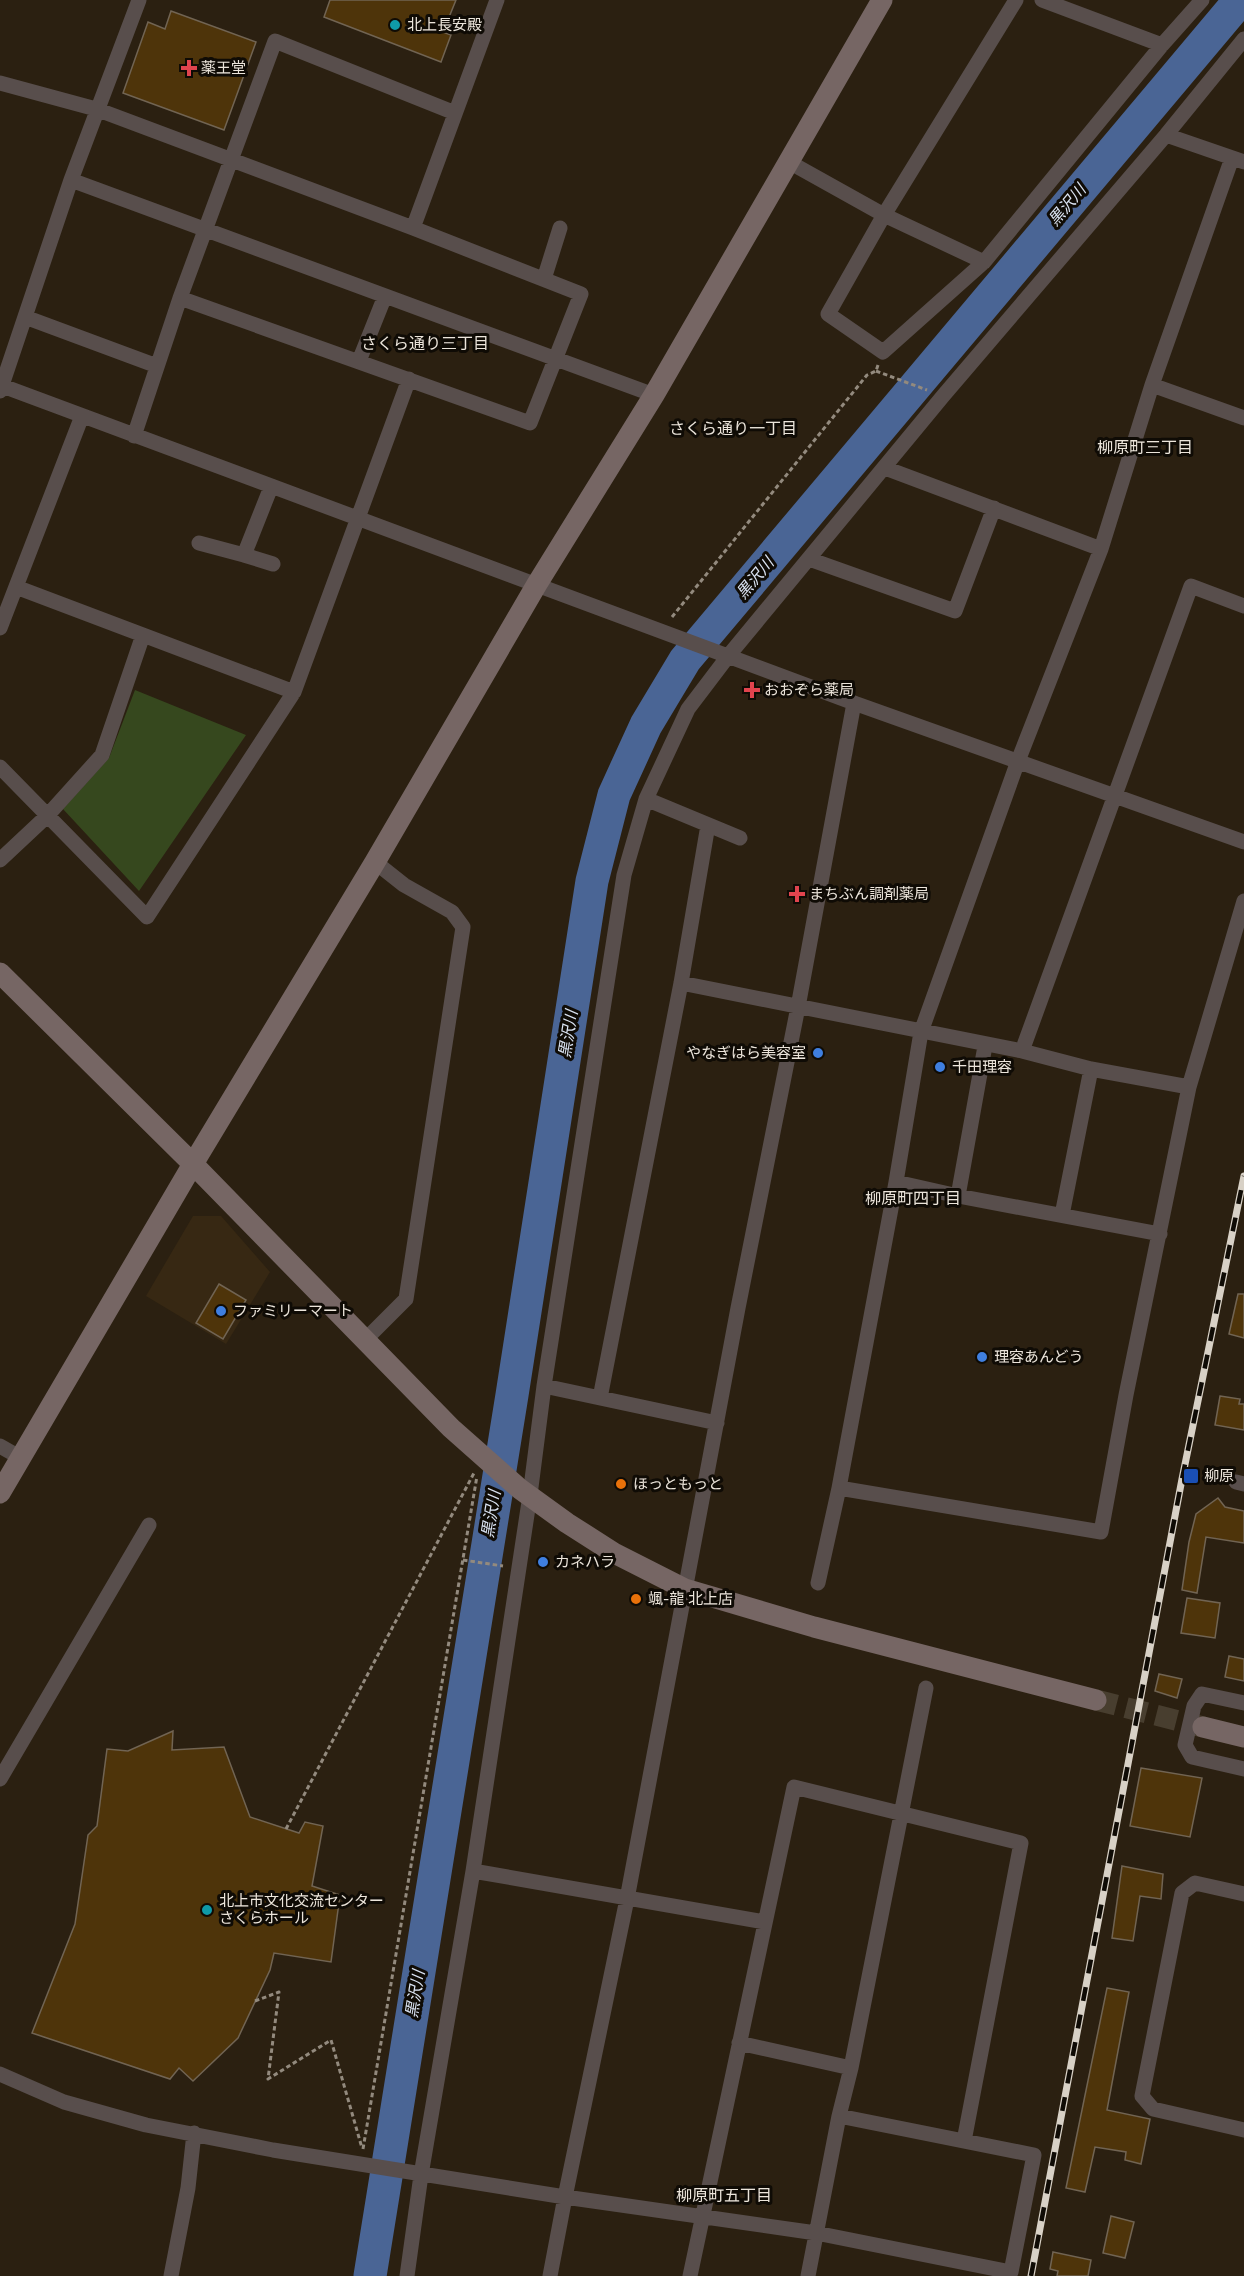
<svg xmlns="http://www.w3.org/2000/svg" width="1244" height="2276" font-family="Figtree,'Noto Sans JP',sans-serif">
  <rect width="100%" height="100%" fill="#2b2011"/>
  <path fill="#372813" d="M193,1216H221L270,1272L226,1344L146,1296Z"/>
  <path fill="#36481e" d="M135,690L246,735L139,891L63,809L109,758Z"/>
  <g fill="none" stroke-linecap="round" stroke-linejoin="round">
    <path stroke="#4a6595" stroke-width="33" d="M370,2276L512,1395L592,881L614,795L646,725L685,660L1240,0"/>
  </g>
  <path fill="#4e340a" stroke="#716453" stroke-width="1.5" d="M330,0H456L443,32L451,35L441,62L324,17Z
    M171,11L256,42L224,130L123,93L148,22L165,29Z
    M219,1284L246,1300L223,1339L196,1323Z
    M1238,1294H1244V1338L1229,1334Z
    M1220,1396L1240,1399L1239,1404H1244V1430L1215,1425Z
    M1218,1498L1225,1507L1244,1511V1543L1206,1537L1197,1593L1182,1590L1189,1542L1196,1514Z
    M1187,1598L1220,1603L1215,1638L1181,1633Z
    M1229,1656L1244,1659V1681L1225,1677Z
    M1159,1674L1182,1679L1177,1698L1155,1691Z
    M173,1731L172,1750L224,1747L250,1817L299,1833L305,1822L323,1826L312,1886L340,1895L331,1962L274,1953L270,1970L238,2038L193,2081L179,2068L170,2079L32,2033L75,1924L88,1835L97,1826L107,1749L128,1751Z
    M1141,1768L1202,1778L1190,1837L1130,1826Z
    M1122,1866L1163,1874L1161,1899L1140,1896L1133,1941L1112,1938Z
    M1107,1988L1129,1992L1107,2110L1150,2119L1141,2164L1125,2160L1126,2152L1095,2147L1085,2192L1066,2188Z
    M1111,2216L1134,2222L1125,2258L1103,2253Z
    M1053,2252L1091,2260L1088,2276H1057L1058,2271L1050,2269Z"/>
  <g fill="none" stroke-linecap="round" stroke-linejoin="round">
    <path stroke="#483e2f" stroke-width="21" stroke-dasharray="21 10" stroke-linecap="butt" d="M1096,1700L1203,1727"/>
    <path stroke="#938a7e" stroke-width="3" stroke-dasharray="4.5 3" stroke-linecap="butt" d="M876,371L927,390
      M672,617L867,375L876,371L878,365
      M463,1560L503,1566
      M286,1829L474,1473
      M255,2001L279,1992L268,2079L331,2040L362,2148
      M363,2149L477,1476"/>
    <path stroke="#584e4c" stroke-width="15" d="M1016,0L884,215L828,314L883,352L984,262L1162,45L1202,0
      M1042,0L1162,45
      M0,83L96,109L413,228L581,294L530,423L180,298
      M1166,135L1244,162
      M789,162L884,215L984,262
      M71,180L654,395
      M413,228L497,0
      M544,279L560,228
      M25,317L157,366
      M359,361L385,296
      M0,385L854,703L1244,842
      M1152,385L1244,418
      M0,391L71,180L139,0
      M134,436L180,298L275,41L455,113
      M885,468L1101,549
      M199,543L244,555L271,487
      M244,555L273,564
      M809,559L955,611L994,508
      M16,587L294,692
      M0,628L82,416
      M0,767L147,917L294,692L409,379
      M646,799L740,838
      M0,860L47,816L102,755L143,635
      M681,983L1022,1051L1091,1069L1189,1087
      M1022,1051L1191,586L1244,606
      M896,1182L958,1196L1160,1234
      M958,1196L985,1046
      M1062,1215L1091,1069
      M366,1339L406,1299L463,927L452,912L404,885L375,862
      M544,1386L717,1423
      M600,1398L681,983L708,825
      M0,1446L21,1458
      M1236,1482L1244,1484
      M839,1488L1101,1532L1126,1395L1189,1087L1244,901
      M818,1583L839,1488L896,1182L921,1032L1018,761L1101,549L1152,385L1232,158
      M1244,1703L1202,1694L1194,1706L1185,1745L1192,1757L1244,1769
      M0,1779L149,1525
      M473,1871L765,1922
      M1244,1894L1195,1883L1182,1893L1142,2096L1153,2109L1244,2130
      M739,2043L851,2068
      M0,2074L64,2102L146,2125L273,2150L565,2197L816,2233L1011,2272L1034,2155L839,2116
      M171,2276L188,2188L194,2133
      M407,2276L421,2175L473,1871L530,1495L544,1386L624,875L646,799L688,709L729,655L943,396L1166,135L1244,39
      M550,2276L565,2197L627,1899L738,1308L798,1007L854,703
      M690,2276L794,1787L1021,1843L964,2141
      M808,2276L839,2116L851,2068L926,1688"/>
    <path stroke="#766664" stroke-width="21" d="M0,973L193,1164L451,1428L520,1489L567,1523L614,1553L685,1589L814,1627L1096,1700
      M0,1493L193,1164L375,862L537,584L654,395L882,0
      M1203,1727L1244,1737"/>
    <g stroke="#d8d1c6" stroke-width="7">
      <path id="rail" d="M1031,2276L1182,1479L1244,1176"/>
    </g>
    <use href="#rail" stroke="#0f0b05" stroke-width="4.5" stroke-dasharray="14" stroke-linecap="butt"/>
  </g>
  <g fill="#0f9aa8" stroke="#0f0b05" stroke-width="2">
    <circle cx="395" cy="25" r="6"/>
    <circle cx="207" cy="1910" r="6"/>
  </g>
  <g fill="#e0444e" stroke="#0f0b05" stroke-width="2">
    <path d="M186 59h6v6h6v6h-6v6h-6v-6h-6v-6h6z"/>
    <path d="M749 681h6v6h6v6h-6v6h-6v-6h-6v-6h6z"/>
    <path d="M794 885h6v6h6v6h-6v6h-6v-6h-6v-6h6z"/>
  </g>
  <g fill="#3f7fe0" stroke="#0f0b05" stroke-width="2">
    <circle cx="818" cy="1053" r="6"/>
    <circle cx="940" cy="1067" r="6"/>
    <circle cx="221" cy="1311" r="6"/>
    <circle cx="982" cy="1357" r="6"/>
    <circle cx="543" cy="1562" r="6"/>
  </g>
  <rect fill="#1a4fb4" stroke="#0f0b05" stroke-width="2" x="1183" y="1468" width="16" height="16" rx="3"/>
  <g fill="#e8710a" stroke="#0f0b05" stroke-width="2">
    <circle cx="621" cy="1484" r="6"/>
    <circle cx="636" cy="1599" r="6"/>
  </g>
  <g text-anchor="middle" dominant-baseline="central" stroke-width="6" stroke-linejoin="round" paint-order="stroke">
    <g font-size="15" fill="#ece5db" stroke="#0f0b05" text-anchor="start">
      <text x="407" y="25">北上長安殿</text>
      <text x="201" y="68">薬王堂</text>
      <text x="764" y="690">おおぞら薬局</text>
      <text x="809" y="894">まちぶん調剤薬局</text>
      <text x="806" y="1053" text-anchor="end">やなぎはら美容室</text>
      <text x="952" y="1067">千田理容</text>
      <text x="233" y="1311">ファミリーマート</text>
      <text x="994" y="1357">理容あんどう</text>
      <text x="1204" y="1476">柳原</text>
      <text x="633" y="1484">ほっともっと</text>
      <text x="555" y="1562">カネハラ</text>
      <text x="648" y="1599">颯-龍 北上店</text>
      <text x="219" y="1901">北上市文化交流センター<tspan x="219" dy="17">さくらホール</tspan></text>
    </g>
    <g font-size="16" font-style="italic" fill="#dce5f4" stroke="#0f0b05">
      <text transform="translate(1067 205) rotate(-50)">黒沢川</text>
      <text transform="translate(755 578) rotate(-50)">黒沢川</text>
      <text transform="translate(568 1034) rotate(-81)">黒沢川</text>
      <text transform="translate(491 1514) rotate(-81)">黒沢川</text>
      <text transform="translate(415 1994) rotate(-81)">黒沢川</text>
    </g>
    <g font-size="16" fill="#ece5db" stroke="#0f0b05">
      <text x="425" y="343">さくら通り三丁目</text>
      <text x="733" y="428">さくら通り一丁目</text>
      <text x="1145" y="447">柳原町三丁目</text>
      <text x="913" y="1198">柳原町四丁目</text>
      <text x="724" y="2195">柳原町五丁目</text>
    </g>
  </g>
</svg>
